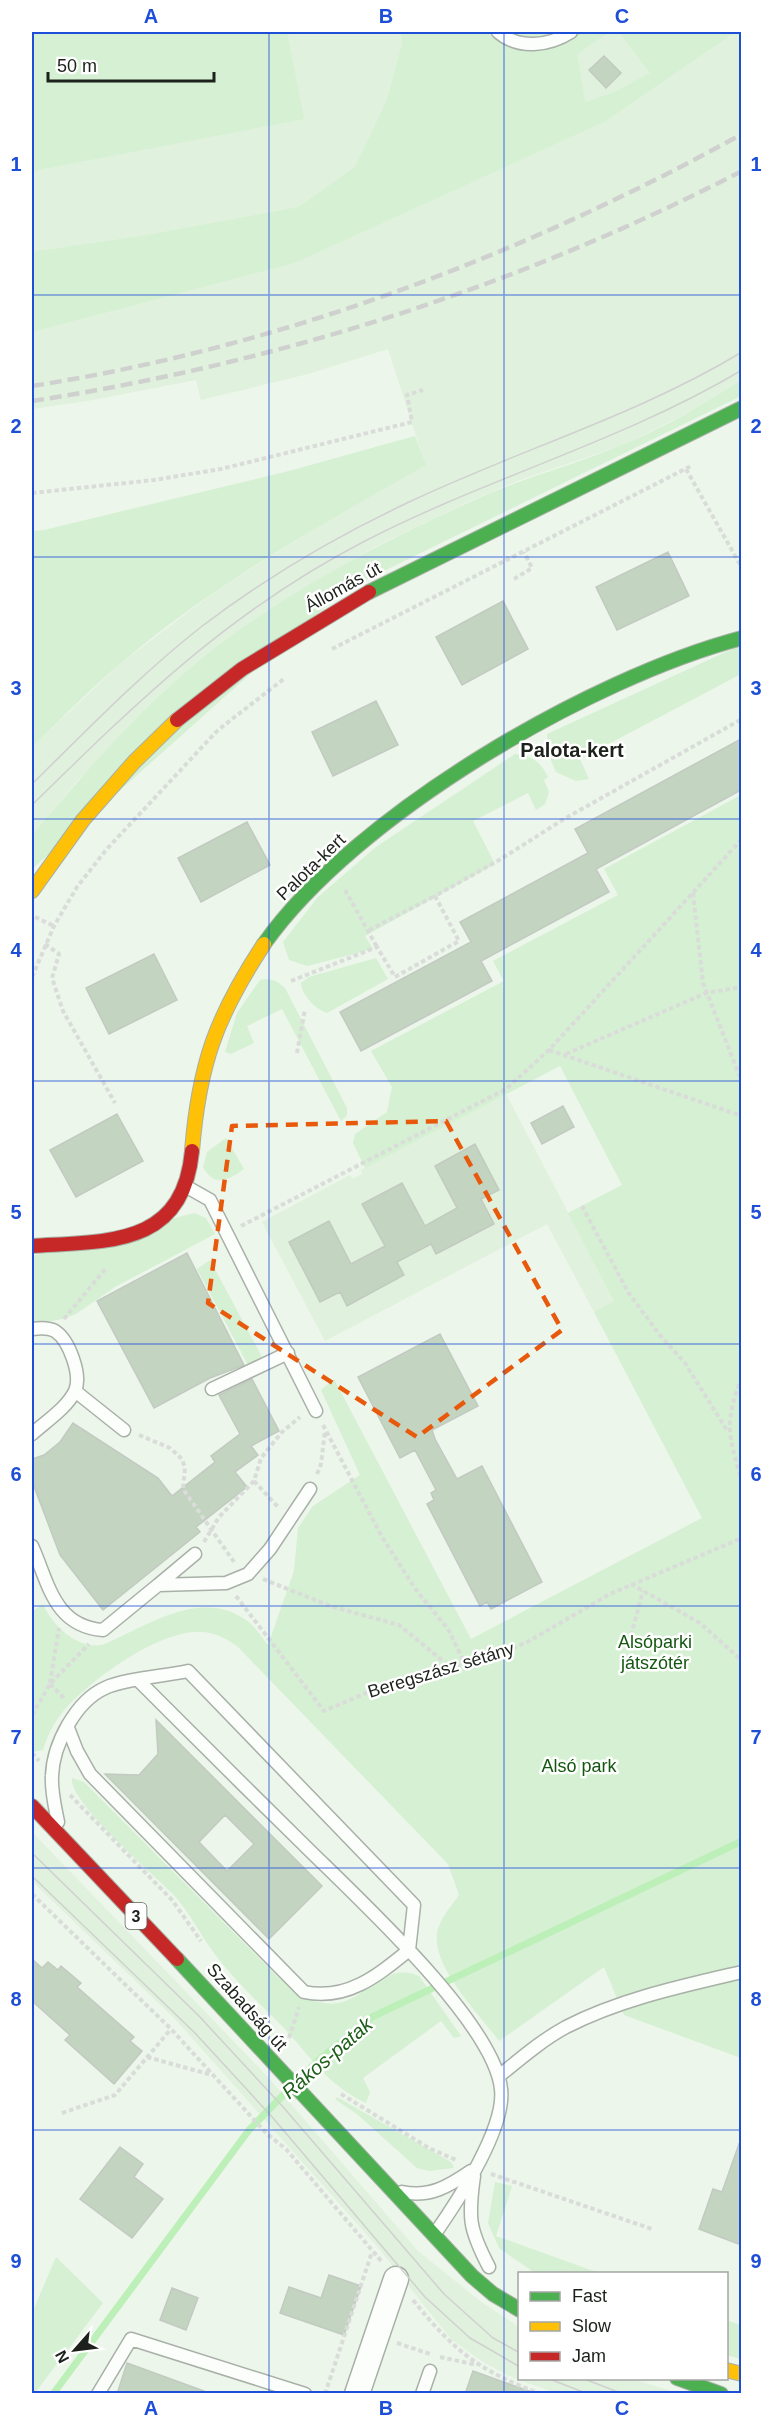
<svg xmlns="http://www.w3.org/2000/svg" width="773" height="2425" font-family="Arial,sans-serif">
  <rect width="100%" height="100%" fill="#ecf6ea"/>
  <path fill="#e0f1dd" d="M32,32H741V380L703,405L626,444L517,481L470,501L381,544L331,572L271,611L78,780L32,835V747L121,663L216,591L341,512L425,464L388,349L308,374L201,400L196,380L93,400L32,409V332L295,263L604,122L602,111L299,218L32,264Z
    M506,1094L615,1302L594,1312L547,1224L325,1341L262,1222L350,1175L352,1179L362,1174L361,1170Z
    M32,1832L265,2074L418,2251L480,2301L519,2327L520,2378L632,2379L678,2393H557L516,2379L483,2362L451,2339L376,2245L176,2020L32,1881Z"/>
  <path fill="#d5f0d2" d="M32,32H287L304,119L32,171Z
    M401,32H609L577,54L585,102L615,92L650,73L619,32H735L604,122L295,263L32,332V252L142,236L299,207L355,167L387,100L402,44Z
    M741,380V396L343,591L32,869V835C77,782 124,727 177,680C258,607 370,547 470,502C521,478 575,465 627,443C667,426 705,404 741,380Z
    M415,436L426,465C321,524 213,585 121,663C90,689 61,719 32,747V531L44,530L289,471Z
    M741,645V674L580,759L589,779L576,781L556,772L548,753L547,734Z
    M515,754C532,756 540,761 548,777L544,780L549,792L545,804L536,810L528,793L473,821L495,864L365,936L373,949L307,966L289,960L283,942L318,897L376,847Z
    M741,795V2058L624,2015L604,1967L499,2041C479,2013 425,1961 439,1926C443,1915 453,1904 459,1895L448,1864L237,1646C227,1639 216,1633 203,1632C161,1628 88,1681 62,1713C53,1724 47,1737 43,1750L32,1752V1606L34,1610L43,1605C54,1626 76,1649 102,1645C148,1626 203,1585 250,1623C257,1629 262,1638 268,1645L294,1571L298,1528L313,1506L360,1475L321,1390L334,1379L471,1639L702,1518L594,1312L614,1301L568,1213L622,1185L560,1066L365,1168L353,1143L355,1134L387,1112L392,1087L371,1051L504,981L493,961L618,895L604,869Z
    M376,958L388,979L327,1013C315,1009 302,995 301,983L309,977Z
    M266,979L276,981L285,988L347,1108V1115L341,1121L282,1009L247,1026L254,1043L231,1054L225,1052L237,1013L260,980Z
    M226,1138L244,1169C227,1181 214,1187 203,1167L207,1152Z
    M194,1213L206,1218L215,1234L115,1287L76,1314L63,1319L32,1324V1256Z
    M210,1260L262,1357L248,1365L197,1269Z
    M72,1778L84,1782L276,1975C288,1985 300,1996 315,2001C361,2017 378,1958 419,1976L461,2036L454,2038L441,2021L363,2078L370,2092L366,2103C325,2083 313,2059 283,2027C259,2003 234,1980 214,1953C200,1934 189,1911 172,1893C153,1874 68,1801 72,1778Z
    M337,2097L451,2162L454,2168L429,2171L417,2168L358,2115L335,2099Z
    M495,2182L512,2186L496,2236L599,2273H535L499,2248L488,2223Z
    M56,2257L103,2303L35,2393L32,2390V2313Z
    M726,2320L741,2325V2359L727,2355Z"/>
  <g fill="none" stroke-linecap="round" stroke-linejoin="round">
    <path stroke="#bdf0b8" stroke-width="7" d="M300,2078L320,2059L372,2017L742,1841
      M53,2394L249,2130L288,2090"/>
  </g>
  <path fill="#c3d4c1" stroke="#c2cac1" stroke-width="1.5" fill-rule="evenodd" d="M604,56L621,73L606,88L589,70Z
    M668,552L689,596L617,630L596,587Z
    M503,601L528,649L462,685L436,637Z
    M376,701L398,745L333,776L312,732Z
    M741,739V790L596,869L609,892L481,961L492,981L361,1051L340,1012L471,942L460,922L588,853L575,829Z
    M247,822L270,865L201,902L178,858Z
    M154,954L177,1000L109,1034L86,988Z
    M563,1106L574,1127L542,1144L531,1123Z
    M117,1114L143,1161L76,1197L50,1150Z
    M475,1144L499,1190L481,1199L494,1224L436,1254L431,1244L397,1262L404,1275L347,1306L340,1292L320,1302L289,1242L329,1221L351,1264L385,1246L362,1204L402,1183L425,1226L457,1208L435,1166Z
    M187,1253L244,1365L210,1378L154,1408L97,1301Z
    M440,1334L478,1406L432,1430L435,1439L457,1479L482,1466L542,1582L491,1609L487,1602L480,1606L427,1504L434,1500L431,1493L436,1490L415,1450L400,1458L358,1377Z
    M252,1379L279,1431L251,1446L258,1455L235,1472L247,1487L196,1527L200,1532L103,1610L60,1555L32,1481V1459L44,1455L60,1442L73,1423L158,1478L172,1496L215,1462L211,1456L240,1434L219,1395Z
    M156,1720L322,1886L269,1939L105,1774L139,1775L158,1754ZM225,1815L254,1844L227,1871L199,1842Z
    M32,1959L42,1968L48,1962L58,1970L61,1966L81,1983L77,1987L134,2037L130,2041L142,2051L114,2084L65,2040L70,2035L32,2001Z
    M739,2144L741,2145V2245L699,2229L713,2189L722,2192Z
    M120,2147L143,2164L134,2177L163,2199L132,2238L80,2199Z
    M329,2275L361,2286L344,2335L280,2313L289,2287L321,2298Z
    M172,2288L198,2298L186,2330L160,2320Z
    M127,2363L204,2391V2394H117Z
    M473,2371L529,2391L528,2394H465Z"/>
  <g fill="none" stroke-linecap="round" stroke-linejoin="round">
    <g stroke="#a8b0a7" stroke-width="15">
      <path id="lane" d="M498,32C519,50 549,46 571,32
        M187,1187L210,1200L316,1411
        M32,1329C39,1328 48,1327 55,1331C69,1340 82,1375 75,1391C67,1408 45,1422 32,1434
        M212,1389L288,1353
        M75,1391L124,1430
        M32,1546C49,1584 54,1626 103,1630L158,1585L226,1583L248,1574L270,1549L310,1489
        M158,1585L195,1554
        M139,1681C193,1735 246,1788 300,1841C350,1891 494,2021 501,2089C506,2128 457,2202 434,2235
        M58,1822C55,1807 51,1791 52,1776C53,1744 76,1701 105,1688C124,1679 165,1676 188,1671L414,1905L409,1950C377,1976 347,2001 304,1992L90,1774L77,1751L68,1728
        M499,2076C520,2059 542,2040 566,2027C621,1999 682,1986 742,1972
        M474,2176C468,2218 469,2229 489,2267
        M402,2192C430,2198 449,2186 471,2171
        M98,2394L131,2339L305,2394
        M422,2394L430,2371"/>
    </g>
    <g stroke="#a8b0a7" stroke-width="27">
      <path id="street" d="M357,2394L396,2279"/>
    </g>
    <g stroke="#a8b0a7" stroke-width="16">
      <path id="fast" d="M369,592L742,408
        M264,944C355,815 590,678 742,638
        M177,1959L472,2276L493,2294L520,2310
        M677,2378L721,2394"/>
    </g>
    <g stroke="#a8b0a7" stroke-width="16">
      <path id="slow" d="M32,891L83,820L134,762L177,720
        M192,1151C199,1064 216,1017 264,944
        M726,2370L742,2374"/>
    </g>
    <g stroke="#a8b0a7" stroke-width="16">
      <path id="jam" d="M177,720L242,669L369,592
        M32,1246C108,1241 183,1247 192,1151
        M32,1806L177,1959"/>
    </g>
    <path stroke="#d9dcd9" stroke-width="4" stroke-dasharray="4.5 3" stroke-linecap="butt" d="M686,469L742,568
      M32,493L154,480L221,469L412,422L407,395L423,390
      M514,579L532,568L524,552
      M332,649L691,466
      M345,890L377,947
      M693,893L703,983L742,1082
      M35,917L54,926
      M369,930L435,896
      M45,944L59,954L52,978L63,1011L115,1103
      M32,977L54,926L77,887L106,850L218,730L285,678
      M291,981L377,947L395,977L459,941L435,896L501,859L564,819L742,719
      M549,1050L742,1116
      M297,1053L305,1009
      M566,1054L706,993L742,987
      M582,1206L628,1292L659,1334L685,1363L728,1432
      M241,1226L506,1089L549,1050L742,839
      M64,1319L107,1267
      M742,1377C724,1423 728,1435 742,1481
      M323,1425L382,1537L416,1590L448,1629L466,1666
      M139,1435L170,1448L182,1459L185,1468L183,1489L234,1562
      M317,1474L321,1464L325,1431
      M254,1481L278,1507
      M204,1542L219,1517L254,1481L261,1458L282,1432L300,1417
      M263,1579L330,1606L399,1625L448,1665
      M631,1584L700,1623L742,1661
      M236,1596L324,1711L373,1690L448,1665L466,1666L498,1655L529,1641L610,1594L742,1538
      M627,1650L643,1591
      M50,1683L59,1628
      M50,1684L66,1700
      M32,1715L50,1684L89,1644
      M32,1753L39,1761
      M70,1795L172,1900L201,1941
      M32,1894L171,2029L267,2134L286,2149L382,2262
      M289,2038L299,2007
      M147,2057L212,2075
      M341,2094L429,2148L456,2160
      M62,2113L115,2095L171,2029
      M491,2174L652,2229
      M413,2300C454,2351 479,2371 541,2394
      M397,2343L430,2354
      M440,2357L477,2365
      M325,2394L372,2252"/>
    <use href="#lane" stroke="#fcfefc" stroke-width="12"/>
    <use href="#street" stroke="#fcfefc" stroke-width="24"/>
    <use href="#fast" stroke="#4caf50" stroke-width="14"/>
    <use href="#slow" stroke="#ffc107" stroke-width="14"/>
    <use href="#jam" stroke="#c62828" stroke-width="14"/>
    <path stroke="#cfd1cf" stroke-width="1.5" d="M32,784C87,730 141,674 201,627C265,578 335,537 407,503C518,450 636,416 742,352
      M32,805C138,701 231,610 365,541C489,477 621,442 742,370
      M32,1853L199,2016L284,2108L444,2294L493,2338L520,2353
      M32,1876L195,2033L273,2118L425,2297L470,2338L520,2367
      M547,2378L588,2394
      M582,2378L623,2394"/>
    <path stroke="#cfd1cf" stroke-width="4.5" stroke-dasharray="12 6" stroke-linecap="butt" d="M32,386C281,347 521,256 742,134
      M32,401C279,363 519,286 742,171"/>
  </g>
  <path fill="none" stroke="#e8590c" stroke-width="4.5" stroke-dasharray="12 8" stroke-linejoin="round" d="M446,1121L562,1330L417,1437L208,1303L232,1126Z"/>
  <path fill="none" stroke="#1d4ed8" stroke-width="1.5" stroke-opacity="0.55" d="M269,32V2394M504,32V2394M32,295H742M32,557H742M32,819H742M32,1081H742M32,1344H742M32,1606H742M32,1868H742M32,2130H742"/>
  <g text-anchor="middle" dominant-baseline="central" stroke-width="5" stroke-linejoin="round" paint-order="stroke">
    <rect fill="#fff" stroke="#60645f" stroke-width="1.5" x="125.5" y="1903" width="21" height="26" rx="4.5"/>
    <g font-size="16" font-weight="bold" fill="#1c221b">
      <text x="136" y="1916">3</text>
    </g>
    <g font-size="18" fill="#1c221b" stroke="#fff">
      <text transform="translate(343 587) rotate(-29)">Állomás út</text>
      <text transform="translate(311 867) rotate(-44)">Palota-kert</text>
      <text transform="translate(441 1670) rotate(-17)">Beregszász sétány</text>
      <text transform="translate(247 2007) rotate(48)">Szabadság út</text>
    </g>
    <g font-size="18" fill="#145710" stroke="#fff">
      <text x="655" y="1642">Alsóparki<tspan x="655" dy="21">játszótér</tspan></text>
      <text x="579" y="1766">Alsó park</text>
    </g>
    <g font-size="20" font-weight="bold" fill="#1c221b" stroke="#fff">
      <text x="572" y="750">Palota-kert</text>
    </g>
    <g font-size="20" font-style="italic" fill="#1d5e19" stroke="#fff">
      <text transform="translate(327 2058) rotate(-41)">Rákos-patak</text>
    </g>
  </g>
  <rect width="773" height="2425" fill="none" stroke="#ffffff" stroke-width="66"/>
  <rect x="518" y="2272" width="210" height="108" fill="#ffffff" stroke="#a4a7a4" stroke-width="1.5"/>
  <rect x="530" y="2292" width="30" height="9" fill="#4caf50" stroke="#a4a7a4" stroke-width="1.5"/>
  <text x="572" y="2302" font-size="18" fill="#1c221b">Fast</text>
  <rect x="530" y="2322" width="30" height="9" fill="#ffc107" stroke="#a4a7a4" stroke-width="1.5"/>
  <text x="572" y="2332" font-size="18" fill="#1c221b">Slow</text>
  <rect x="530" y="2352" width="30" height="9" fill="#c62828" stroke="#a4a7a4" stroke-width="1.5"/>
  <text x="572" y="2362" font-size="18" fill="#1c221b">Jam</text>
  <g transform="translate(75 2350) rotate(242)" stroke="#ffffff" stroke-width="4.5" paint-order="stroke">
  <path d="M0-4.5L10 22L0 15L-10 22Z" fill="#1c221b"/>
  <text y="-9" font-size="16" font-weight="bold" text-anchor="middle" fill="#1c221b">N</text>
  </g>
  <path d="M48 72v9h166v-9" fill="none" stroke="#1c221b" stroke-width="3"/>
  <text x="57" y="72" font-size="18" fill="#1c221b" stroke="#ffffff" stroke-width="4.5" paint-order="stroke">50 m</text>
  <rect x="33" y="33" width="707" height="2359" fill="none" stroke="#1d4ed8" stroke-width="2"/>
  <g font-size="20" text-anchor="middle" font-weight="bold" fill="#1d4ed8">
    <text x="151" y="23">A</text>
    <text x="386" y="23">B</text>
    <text x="622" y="23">C</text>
    <text x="16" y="171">1</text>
    <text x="756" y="171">1</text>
    <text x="16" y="433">2</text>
    <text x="756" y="433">2</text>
    <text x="16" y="695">3</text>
    <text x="756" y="695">3</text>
    <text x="16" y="957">4</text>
    <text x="756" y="957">4</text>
    <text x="16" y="1219">5</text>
    <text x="756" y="1219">5</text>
    <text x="16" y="1481">6</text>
    <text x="756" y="1481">6</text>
    <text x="16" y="1744">7</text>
    <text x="756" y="1744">7</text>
    <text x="16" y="2006">8</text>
    <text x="756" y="2006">8</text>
    <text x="16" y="2268">9</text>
    <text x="756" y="2268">9</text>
    <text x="151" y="2415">A</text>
    <text x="386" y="2415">B</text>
    <text x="622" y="2415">C</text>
  </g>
</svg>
